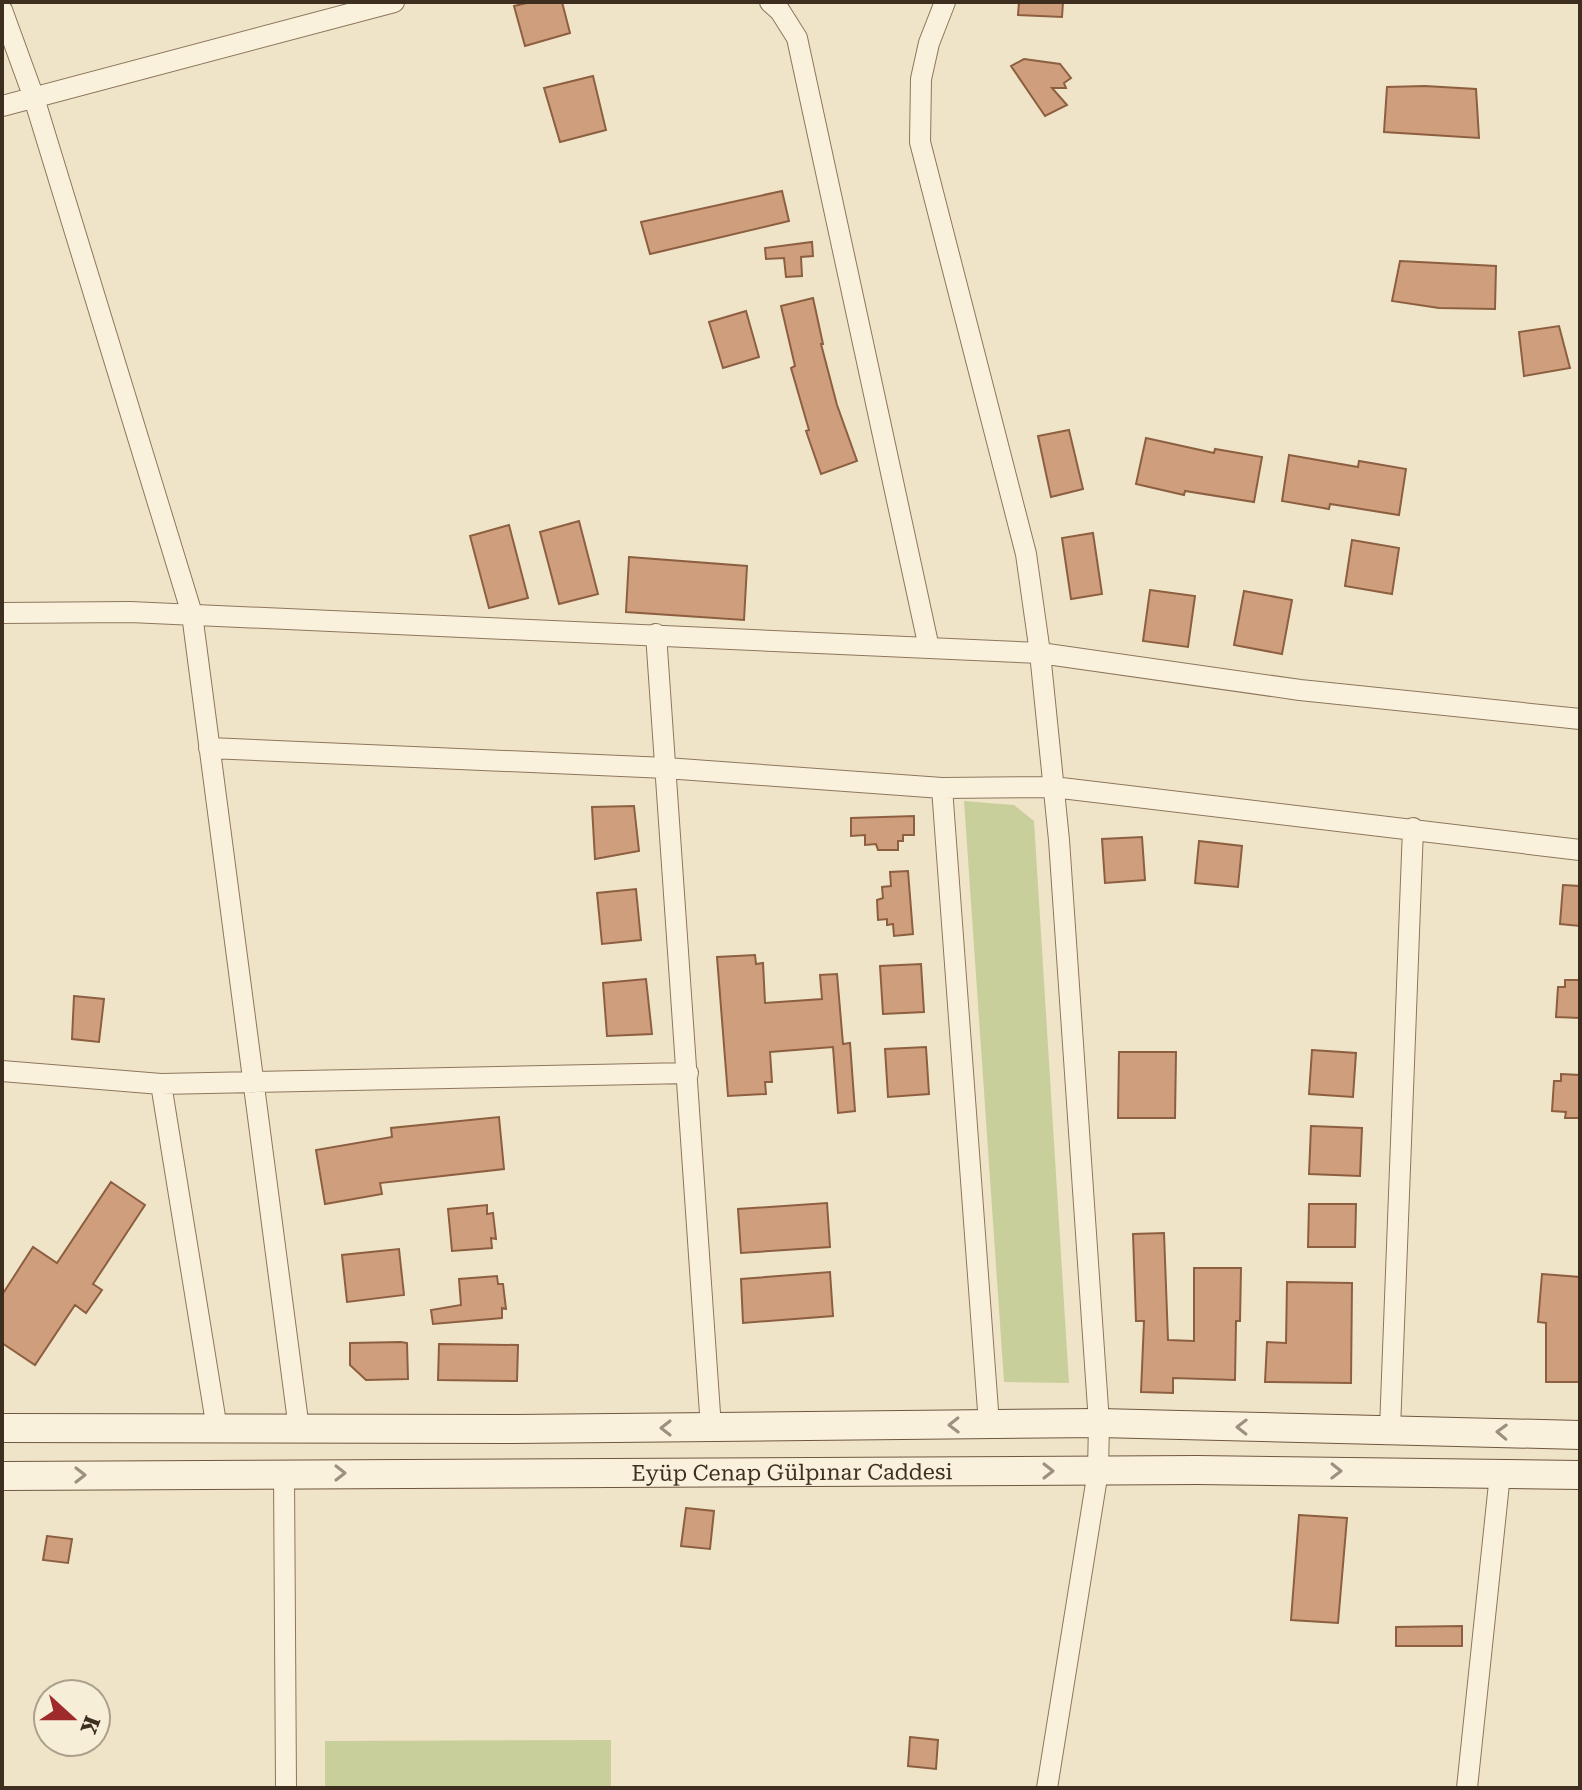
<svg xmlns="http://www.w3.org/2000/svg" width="1582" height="1790" font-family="'Roboto Serif',serif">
  <rect width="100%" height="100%" fill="#f0e4c8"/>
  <path fill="#c9cf9b" d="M964,801L1014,805L1034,821L1069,1383L1004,1382Z
    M611,1740V1788H325V1741Z"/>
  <path fill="#cf9f7d" stroke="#8d5f41" stroke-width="2" d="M531,2H562L570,33L525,46L514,6Z
    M1019,2H1063L1062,17L1018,15Z
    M1024,59L1060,64L1071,78L1064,83L1066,88H1052L1067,105L1045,116L1011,66Z
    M593,76L606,130L560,142L544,88Z
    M1425,86L1476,89L1479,138L1384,132L1387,87Z
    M782,191L789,221L650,254L641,222Z
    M812,242L813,256L801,257L802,276L786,277L784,258L766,259L765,248Z
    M1400,261L1496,266L1495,309L1439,308L1392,301Z
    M813,298L823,344H821L837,405L857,461L821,474L806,431L809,430L791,368L795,366L781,306Z
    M746,311L759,357L723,368L709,322Z
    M1559,326L1570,368L1524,376L1519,332Z
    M1069,430L1083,489L1051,497L1038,436Z
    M1146,438L1214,453L1215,449L1262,457L1254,502L1185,491L1184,495L1136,484Z
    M1289,455L1358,467L1359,461L1406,469L1399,515L1330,504L1329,509L1282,501Z
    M579,521L598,594L559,604L540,532Z
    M509,525L528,598L489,608L470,536Z
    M1093,533L1102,594L1071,599L1062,538Z
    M1352,540L1399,548L1392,594L1345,586Z
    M629,557L747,566L744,620L626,612Z
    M1150,590L1195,596L1188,647L1143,641Z
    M1244,591L1292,600L1282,654L1234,645Z
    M634,806L639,851L595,859L592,807Z
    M914,816V835H903V841H898V850H878L876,844L865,845V835L851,836V818Z
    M1142,837L1145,880L1105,883L1102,839Z
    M1199,841L1242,846L1238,887L1195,883Z
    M908,871L913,934L894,936L893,924L887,925V919L878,920L877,900L883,898L882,887L891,886L890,872Z
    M1563,885L1580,886V926L1560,924Z
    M636,889L641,940L602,944L597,893Z
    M755,955L756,964L763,963L765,1003L822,999L820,975L837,974L843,1044L850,1043L855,1111L838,1113L833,1047L770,1052L772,1082H765L766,1094L728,1096L717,957Z
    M921,964L924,1012L883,1014L880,966Z
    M646,979L652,1034L607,1036L603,983Z
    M1565,980H1580V1018L1556,1017L1558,987H1565Z
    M74,996L104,999L99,1042L72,1039Z
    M926,1047L929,1094L888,1097L885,1049Z
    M1312,1050L1356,1053L1353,1097L1309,1094Z
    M1119,1052H1176L1175,1118H1118Z
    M1561,1074L1580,1075V1118H1565L1566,1112L1552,1111L1554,1081H1561Z
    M499,1117L504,1169L380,1183L382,1194L325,1204L316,1150L392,1137L391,1128Z
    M1311,1126L1362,1128L1360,1176L1309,1174Z
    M111,1182L145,1205L93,1284L102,1290L86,1313L75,1305L35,1365L2,1343V1295L33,1247L57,1263Z
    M827,1203L830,1247L741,1253L738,1209Z
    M1309,1204H1356L1355,1247H1308Z
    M487,1205V1214L493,1213L496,1239L491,1238L492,1248L452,1251L448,1209Z
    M1164,1233L1168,1340L1194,1341V1268H1241L1240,1321H1236L1235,1380L1173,1378V1393L1141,1392L1144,1321H1136L1133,1234Z
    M399,1249L404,1295L347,1302L342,1255Z
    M830,1272L833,1316L743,1323L741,1279Z
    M1542,1274L1580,1277V1382H1546V1323L1538,1322Z
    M497,1276L498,1284H503L506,1309L502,1308V1318L433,1324L431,1310L461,1305L459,1279Z
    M1287,1282L1352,1283L1351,1383L1265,1382L1267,1342L1286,1343Z
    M401,1342L407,1343L408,1379L366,1380L350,1365V1343Z
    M439,1344L518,1345L517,1381L438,1380Z
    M686,1508L714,1511L710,1549L681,1546Z
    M1299,1515L1347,1518L1338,1623L1291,1620Z
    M47,1536L72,1539L68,1563L43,1560Z
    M1462,1626V1646H1396V1627Z
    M910,1737L938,1740L936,1769L908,1766Z"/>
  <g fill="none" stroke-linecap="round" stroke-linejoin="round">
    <g stroke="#8d765c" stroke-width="22">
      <path id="minor" d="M770,2L780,11L797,38L929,648
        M945,2L929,43L921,79L920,142L1026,554L1040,653L1059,840L1099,1423L1098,1471L1047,1788
        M2,10L34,98L192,614L299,1429
        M2,106L394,2
        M2,613L130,612L1040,653L1300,690L1580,719
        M656,634L711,1428
        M209,748L666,768L942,788L1053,787L1580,850
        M942,788L989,1424
        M2,1071L161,1084L688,1073
        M161,1084L217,1429
        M1390,1429L1413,828
        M284,1474L286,1788
        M1467,1788L1500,1474"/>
    </g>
    <g stroke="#6f573f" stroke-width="30">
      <g id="secondary">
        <path d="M2,1428L514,1429L1099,1423L1580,1435"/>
        <path id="s1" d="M2,1476L1197,1470L1580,1475"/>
      </g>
    </g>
    <use href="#minor" stroke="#faf1dc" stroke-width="20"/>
    <use href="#secondary" stroke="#faf1dc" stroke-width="28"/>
  </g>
  <defs><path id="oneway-chevron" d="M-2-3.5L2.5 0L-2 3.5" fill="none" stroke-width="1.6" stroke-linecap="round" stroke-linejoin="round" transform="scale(2)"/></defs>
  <g stroke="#9c907e">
    <use href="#oneway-chevron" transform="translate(954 1425) rotate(179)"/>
    <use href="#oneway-chevron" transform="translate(1242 1427) rotate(-179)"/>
    <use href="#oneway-chevron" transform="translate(666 1428) rotate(180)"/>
    <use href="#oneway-chevron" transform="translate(1502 1432) rotate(-178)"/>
    <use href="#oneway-chevron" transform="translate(1048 1471)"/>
    <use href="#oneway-chevron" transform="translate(1336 1471) rotate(1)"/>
    <use href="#oneway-chevron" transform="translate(340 1473)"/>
    <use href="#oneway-chevron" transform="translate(80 1475)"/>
  </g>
  <g text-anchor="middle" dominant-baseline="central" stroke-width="8" stroke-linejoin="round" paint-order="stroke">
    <g font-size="22" fill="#3d2e20" stroke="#f7eed8">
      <text stroke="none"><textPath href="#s1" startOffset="790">Eyüp Cenap Gülpınar Caddesi</textPath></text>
    </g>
  </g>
  <rect width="1582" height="1790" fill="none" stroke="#3d2e20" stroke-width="8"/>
  <g transform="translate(72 1718) rotate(111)"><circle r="38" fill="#f7eed8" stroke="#ada18e" stroke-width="2"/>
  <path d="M0-6L14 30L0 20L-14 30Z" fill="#9e2a2b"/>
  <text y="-12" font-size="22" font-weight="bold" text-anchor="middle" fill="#3d2e20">K</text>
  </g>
</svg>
